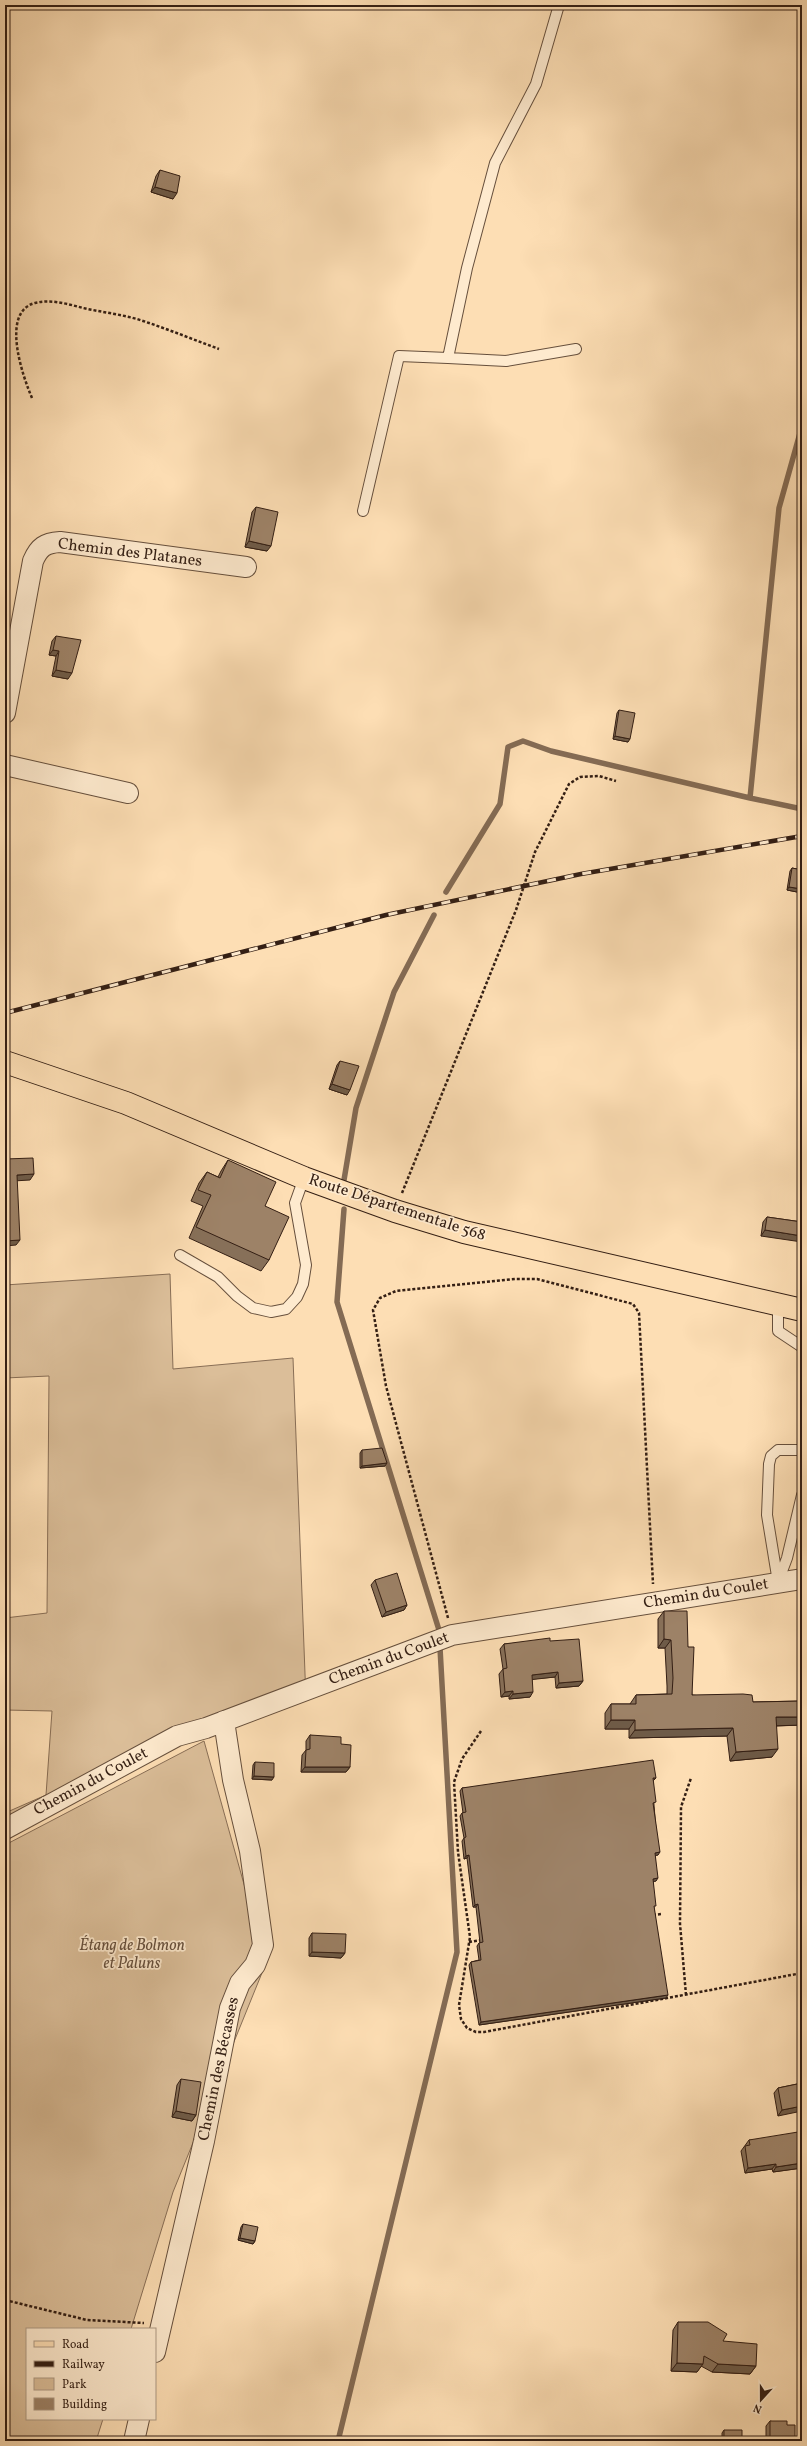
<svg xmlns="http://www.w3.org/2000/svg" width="807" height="2446" font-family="Vollkorn,serif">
  <rect width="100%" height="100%" fill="#fddeb4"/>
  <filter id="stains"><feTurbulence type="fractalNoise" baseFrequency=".005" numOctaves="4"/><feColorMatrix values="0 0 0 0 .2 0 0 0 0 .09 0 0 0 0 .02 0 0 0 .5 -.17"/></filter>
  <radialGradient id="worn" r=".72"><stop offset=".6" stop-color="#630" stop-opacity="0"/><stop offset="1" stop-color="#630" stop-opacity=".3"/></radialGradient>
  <path fill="#dbbe99" stroke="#886e56" d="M170,1274L173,1369L293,1358L306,1700L182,1741L5,1838V1813L46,1795L52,1711L5,1710V1618L47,1613L49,1376L5,1378V1285Z
    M204,1741L266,1963L173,2192L131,2329H27V2419H103L96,2441H5V1845Z"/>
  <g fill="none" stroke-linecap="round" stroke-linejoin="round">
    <path stroke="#846b54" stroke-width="5.5" d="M750,798L802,809
      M446,892L500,804L508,747L523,741L551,751L750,798L779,508L802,426
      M344,1180L356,1108L394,992L434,915
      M344,1209L337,1302L439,1630
      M338,2441L457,1952L440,1648"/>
    <g stroke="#664f3c" stroke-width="12">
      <path id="lane" d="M448,358L506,361L576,349
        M363,511L399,356L448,358L467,268L495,163L536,84L559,5
        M180,1255L218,1277L237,1296L253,1308L271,1312L286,1309L297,1297L303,1284L306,1265L295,1203L304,1178
        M778,1305V1331L802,1347
        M802,1450H778L771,1456L769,1464L767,1515L778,1582L787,1558L802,1495"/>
    </g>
    <g stroke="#664f3c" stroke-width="22">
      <path id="street" d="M5,713L33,561C39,547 45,543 60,542L246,567
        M5,765L128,793
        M5,1829L177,1736L206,1728L452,1635L802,1579
        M155,2352L204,2141L230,2008L240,1983L255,1965L263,1945L250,1851L233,1780L224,1721
        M134,2441L139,2419"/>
    </g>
    <g stroke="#341f14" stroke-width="24">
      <path id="primary" d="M5,1062L126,1103L304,1178L395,1211L464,1232L802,1310"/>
    </g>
    <path stroke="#341f14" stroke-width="2.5" stroke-dasharray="3 2" stroke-linecap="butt" d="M32,398C23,377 0,312 35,303C51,299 68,304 83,308C101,312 119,314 137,319C165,328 192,339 219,349
      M402,1193L516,910L535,852L569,784L580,777L599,776L616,781
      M448,1618L386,1386L373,1310L380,1298L396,1291L515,1279H537L633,1304L639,1313L653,1584
      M481,1731L462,1759L454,1782L458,1852L470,1937L459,2005L461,2019L467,2028L476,2032H484L802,1973
      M653,1915L662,1914
      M469,1942L482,1940
      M686,1995L680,1924L681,1807L691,1778
      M5,2300L87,2320L144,2323"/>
    <use href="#lane" stroke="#feeace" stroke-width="10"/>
    <use href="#street" stroke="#feeace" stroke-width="20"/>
    <use href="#primary" stroke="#fddeb4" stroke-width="22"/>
    <g stroke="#341f14" stroke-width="4.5">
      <path id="rail" d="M5,1013L386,915L581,874L802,836"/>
    </g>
    <use href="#rail" stroke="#feeace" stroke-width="3" stroke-dasharray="9" stroke-linecap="butt"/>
  </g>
  <path fill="#877059" stroke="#341f14" d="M160,170L173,199L151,192L156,176Z
    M256,507L267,551L245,547L252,512Z
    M56,636L68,679L52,676L56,656L49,655L52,641Z
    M619,710L628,742L613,739L617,713Z
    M792,868L802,870V893L787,890L790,871Z
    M340,1061L347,1095L329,1089L337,1065Z
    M228,1160L265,1206L269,1260L261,1271L189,1238L203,1206L191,1201L199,1183L207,1172L218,1177L221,1171Z
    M767,1217L802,1222L761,1236L763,1222Z
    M362,1450L385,1466L360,1468V1453Z
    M375,1580L407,1605L404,1610L382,1617L371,1585Z
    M664,1611L688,1647L692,1695L753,1702L802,1701V1725L776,1726L772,1757L730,1761L727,1736L629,1738V1729H605V1713L611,1704H630L636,1695L667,1694V1686L665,1648H658V1619Z
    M550,1641L583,1681L579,1686L556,1688L555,1677L532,1679L530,1697L509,1699V1696L501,1697L499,1674L503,1669L500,1649L504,1644Z
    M310,1735L341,1744L350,1767L346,1772H301L302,1755L306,1750V1741Z
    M255,1762L272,1780L252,1779L253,1765Z
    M656,1778L653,1781L654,1805L658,1855H655L656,1881H653L654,1908V1909L666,1998L479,2025L469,1965L471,1962L479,1960L477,1946L479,1943H480L476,1907H473L467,1858L464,1859L462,1841L464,1838L460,1816L462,1813H463L460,1791L462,1788Z
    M312,1933L345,1953L341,1958L309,1956V1938Z
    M181,2079L196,2115L192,2121L172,2117L177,2085Z
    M802,2083L778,2116L774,2093L778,2088Z
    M749,2140L802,2144V2168L773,2172L772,2169L745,2173L741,2151Z
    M243,2224L255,2241L253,2244L238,2240L241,2227Z
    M678,2322L723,2341L756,2366L750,2374L712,2372L701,2366L697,2372L671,2371L673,2330Z
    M770,2421L787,2425L795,2441H766V2426Z
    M724,2430L742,2441H722V2433Z"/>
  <path fill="#6e5b48" stroke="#341f14" d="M155,187L177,193L173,199L151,192Z
    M249,541L271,546L267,551L245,547Z
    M53,650L59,651L56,656L49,655Z
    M56,670L72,673L68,679L52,676Z
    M615,736L630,739L628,742L613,739Z
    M789,887L802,889V893L787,890Z
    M332,1084L350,1090L347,1095L329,1089Z
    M34,1174L30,1180L13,1181L17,1175Z
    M765,1230L802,1236V1242L761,1236Z
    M20,1240L16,1245L5,1246V1241Z
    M387,1463L385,1466L360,1468L362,1466Z
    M407,1605L404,1610L382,1617L386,1612Z
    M664,1639L671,1640L665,1648H658Z
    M558,1672L555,1677L528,1680L532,1675Z
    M583,1681L579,1686L556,1688L559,1683Z
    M513,1691L509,1696L501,1697L505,1692Z
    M533,1692L530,1697L509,1699L513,1694Z
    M776,1717H802V1725L770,1726Z
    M611,1720H635L629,1729H605Z
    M733,1728L727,1736L629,1738L635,1730Z
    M778,1749L772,1757L730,1761L736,1752Z
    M305,1767H350L346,1772H301Z
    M254,1776L274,1777L272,1780L252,1779Z
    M660,1852L658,1855L653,1856L655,1853Z
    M469,1855L467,1858L464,1859L466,1856Z
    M658,1878L656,1881L651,1882L653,1879Z
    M478,1904L476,1907H473L475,1905Z
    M312,1952L345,1953L341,1958L309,1956Z
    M668,1995L666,1998L479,2025L481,2022Z
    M802,2106V2111L778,2116L782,2110Z
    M176,2111L196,2115L192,2121L172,2117Z
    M802,2163V2168L773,2172L776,2167Z
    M776,2164L772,2169L745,2173L748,2168Z
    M240,2238L255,2241L253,2244L238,2240Z
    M677,2363L703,2364L697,2372L671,2371Z
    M718,2364L756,2366L750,2374L712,2372Z"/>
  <path fill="#9d8267" stroke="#341f14" d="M160,170L180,176L177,193L155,187Z
    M256,507L278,512L271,546L249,541Z
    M56,636L81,640L72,673L56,670L59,651L53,650Z
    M619,710L635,713L630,739L615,736Z
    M792,868L802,870V889L789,887Z
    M340,1061L359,1066L350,1090L332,1084Z
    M33,1158L34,1174L17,1175L20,1240L5,1241V1159Z
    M228,1160L276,1182L265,1206L289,1217L269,1260L196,1227L211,1195L198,1190L207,1172L220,1178Z
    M767,1217L802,1222V1236L765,1230Z
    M382,1448L387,1463L362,1466V1450Z
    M397,1573L407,1605L386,1612L375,1580Z
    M664,1611H687L688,1647H694L692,1695L743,1694L752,1695L753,1702L802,1701V1717H776L778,1749L736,1752L733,1728L635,1730V1720H611V1704H636V1695L672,1694L673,1678L671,1640L664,1639Z
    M550,1638V1641L579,1639L583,1681L559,1683L558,1672L532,1675L533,1692L513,1694V1691L505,1692L503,1669L507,1668L504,1644Z
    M310,1735L341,1737V1744L351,1745L350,1767H305L306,1750L310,1749Z
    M653,1760L656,1778H653L656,1802L653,1803L660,1852L655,1853L658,1878L653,1879L656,1906H654L668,1995L481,2022L471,1962L481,1960L479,1943L483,1942L478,1904L475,1905L469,1855L466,1856L464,1838L466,1837L462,1813L466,1812L462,1788Z
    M255,1762L274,1763V1777L254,1776Z
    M312,1933L346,1934L345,1953L312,1952Z
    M181,2079L201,2082L196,2115L176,2111Z
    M802,2083V2106L782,2110L778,2088Z
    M798,2132L801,2144H802V2163L776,2167V2164L748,2168L745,2146L750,2145L749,2140Z
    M243,2224L258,2227L255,2241L240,2238Z
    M678,2322H708L727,2334L723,2341L757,2344L756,2366L718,2364L704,2356L703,2364L677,2363Z
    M770,2421H787V2425H795V2441H770Z
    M724,2430H742V2441H724Z"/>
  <g text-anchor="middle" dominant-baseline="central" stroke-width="3.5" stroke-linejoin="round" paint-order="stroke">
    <g font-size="16" fill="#341f14" stroke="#feeace">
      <text transform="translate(130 553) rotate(7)">Chemin des Platanes</text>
      <text transform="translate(397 1208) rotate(18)">Route Départementale 568</text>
      <text transform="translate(706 1594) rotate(-9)">Chemin du Coulet</text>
      <text transform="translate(389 1659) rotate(-20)">Chemin du Coulet</text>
      <text transform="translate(91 1782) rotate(-28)">Chemin du Coulet</text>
      <text transform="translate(219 2069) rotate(-78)">Chemin des Bécasses</text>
    </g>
    <g font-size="16" font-style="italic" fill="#664f3c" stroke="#feeace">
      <text x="132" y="1946">Étang de Bolmon<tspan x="132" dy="18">et Paluns</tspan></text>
    </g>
  </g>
  <rect width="807" height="2446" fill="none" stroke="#fddeb4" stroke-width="20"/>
  <rect x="6" y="6" width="795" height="2434" fill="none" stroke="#341f14" stroke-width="2"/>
  <rect x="10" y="10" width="787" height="2426" fill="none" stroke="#341f14"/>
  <rect x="26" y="2328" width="130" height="92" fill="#feeace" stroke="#ad9984"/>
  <rect x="34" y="2341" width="20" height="6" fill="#fddeb4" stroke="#ad9984"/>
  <text x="62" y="2348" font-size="12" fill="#341f14">Road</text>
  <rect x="34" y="2361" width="20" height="6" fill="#341f14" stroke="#ad9984"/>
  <text x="62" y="2368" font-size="12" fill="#341f14">Railway</text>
  <rect x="34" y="2378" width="20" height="12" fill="#dbbe99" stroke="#ad9984"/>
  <text x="62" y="2388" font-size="12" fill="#341f14">Park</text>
  <rect x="34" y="2398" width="20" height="12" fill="#9d8267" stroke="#ad9984"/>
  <text x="62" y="2408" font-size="12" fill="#341f14">Building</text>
  <g transform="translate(761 2400) rotate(201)" stroke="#feeace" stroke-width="3" paint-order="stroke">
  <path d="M0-3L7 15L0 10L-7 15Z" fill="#341f14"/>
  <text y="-6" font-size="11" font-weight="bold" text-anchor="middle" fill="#341f14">N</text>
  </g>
  <rect width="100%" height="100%" filter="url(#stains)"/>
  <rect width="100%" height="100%" fill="url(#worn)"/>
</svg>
